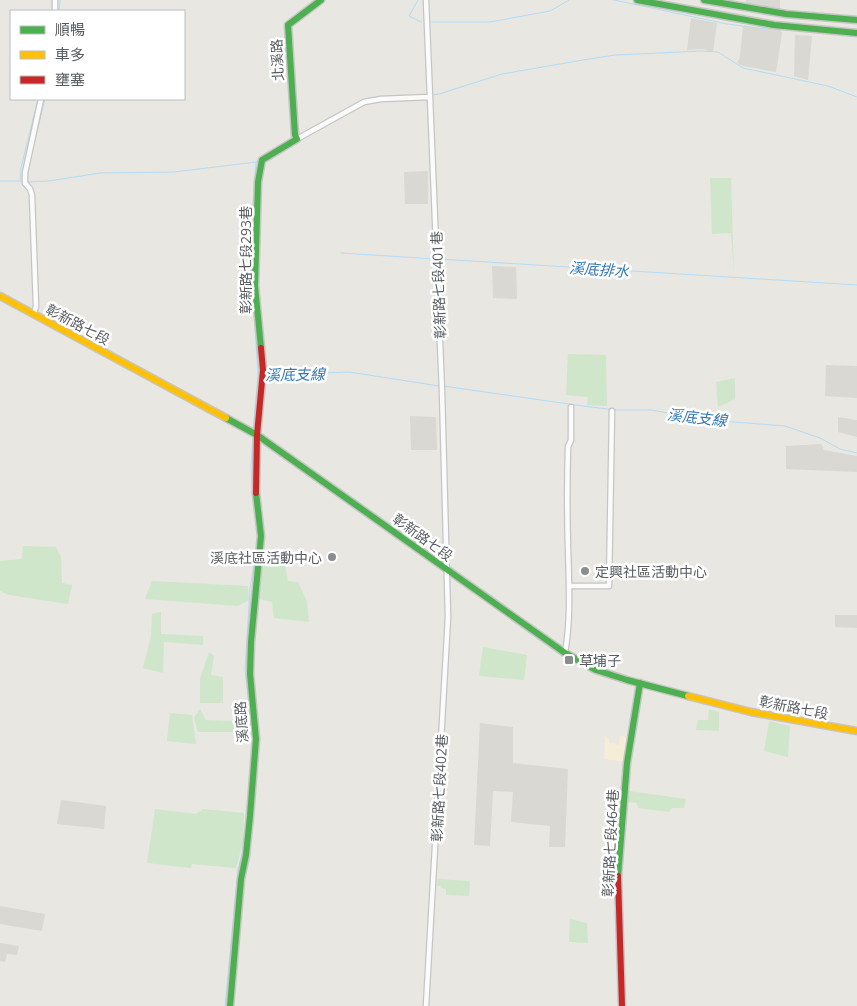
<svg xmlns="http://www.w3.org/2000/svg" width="857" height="1006" font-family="'Open Sans','Noto Sans TC',sans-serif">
  <rect width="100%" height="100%" fill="#e8e7e2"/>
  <path fill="#f5edd8" d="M605,735L609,740V743L619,745L620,736L629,737L626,762L604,759Z"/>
  <path fill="#d9d8d3" d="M746,0H780V9L746,4Z
    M691,18L717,23L713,52L703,49L687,50Z
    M743,26L780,30L782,33L776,72L743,66L737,63L740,57Z
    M795,35L812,36L808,80L794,76Z
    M428,171V204H405L404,172Z
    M492,266L516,267L517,299L493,298Z
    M826,365L857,366V398L825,396Z
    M410,416L436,417L437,450H411Z
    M838,417L857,420V437L838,432Z
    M821,444L824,450L857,456V472L786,469V446Z
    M835,615H857V628L835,627Z
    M480,723L513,727V763L568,769L565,847H549L550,826L511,822L513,792L493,791L490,846L474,845Z
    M61,800L106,806L104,829L57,824Z
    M0,906L45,914L42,931L0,924Z
    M0,943L19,946L17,955L7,954L5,962L0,961Z"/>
  <path fill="#cfe6cb" d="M710,178H731L734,275L731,233L712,234Z
    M568,354L606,355L607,406L587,405L588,397L566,395Z
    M735,378V399L718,407L716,382Z
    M23,546L56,547L61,557L62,583L72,585L68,604L9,595L0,591V561L22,559Z
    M261,549L283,551L288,581L298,582L307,601L309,622L274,618L272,602L259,599V557Z
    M152,581L248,586L249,600L238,606L145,599Z
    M161,612V634L203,636V645L164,642L163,673L143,668L151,636L152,614Z
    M483,647L527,655L524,680L479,676Z
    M209,652L214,656L211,675L223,677V703H200V679Z
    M200,709L206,720L234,721L238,732H198L194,718Z
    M709,709L719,712V731L696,730L698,720H708Z
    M170,713L192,715L196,744L167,741Z
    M769,721L790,726L788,757L764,751Z
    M629,791L686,799L684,808H672L669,812L638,808L637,803L627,802Z
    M155,809L196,814L203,809L244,813L243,843L236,868L192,864L191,868L147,863Z
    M438,879L470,881L469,896L446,895V889L441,888L440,886H437Z
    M570,919L587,923L588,943L569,942Z"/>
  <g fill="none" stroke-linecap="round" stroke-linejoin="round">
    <path stroke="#b2dcf6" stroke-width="1" d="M418,0L409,16L421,22
      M614,0L727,24L767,29
      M52,11V0
      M59,11L60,0
      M432,22H490L550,11L569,0
      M431,95L439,94L502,74L583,60L615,55L702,51L718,52L743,68L828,86L857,97
      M256,162L262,156L274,149
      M0,181H19
      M27,181V172L45,99
      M22,182L20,181L21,168L38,99
      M26,182L49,181L100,173L174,172L256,162L253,202V255
      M341,253L435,259
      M439,259L857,285
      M254,311L258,375H260
      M264,375L349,372L439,386
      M443,386L583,406L616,410H651L709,420L785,426L820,438L840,449L857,453
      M253,431L258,375
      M253,740L245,669L250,589L258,538L253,502L251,466L253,435
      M246,827L247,811
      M225,1006L238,869L243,851"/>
    <g stroke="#c5c5c5" stroke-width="7">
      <path id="street" d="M426,0L442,391L448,617L426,1006
        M55,11V0
        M297,139L364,102L381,99L430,97
        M34,314L36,306L32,195L30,189L25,183V173L41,99
        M569,586H609L612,411
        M565,653C571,619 569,583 568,548C567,514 567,481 568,447L571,440V407"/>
    </g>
    <g stroke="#c5c5c4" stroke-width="9">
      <path id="fast" d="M637,0L774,25L857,33
        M704,0L786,14L857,20
        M261,348L255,286L258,182L262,160L297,139L295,135L288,25L321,0
        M226,418L257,435L565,653L596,670L627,680L688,696
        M618,876L627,763L640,683
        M230,1006L241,879L246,855L250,816L256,739L250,674L251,642L261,536L256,493"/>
    </g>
    <g stroke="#c5c5c4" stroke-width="9">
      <path id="slow" d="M0,296L226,418
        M688,696L751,712L857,731"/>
    </g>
    <g stroke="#c5c5c4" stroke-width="9">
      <path id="jam" d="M256,493L257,435L263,370L261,348
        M618,876L622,1006"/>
    </g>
    <use href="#street" stroke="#fcfbfb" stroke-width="4.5"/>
    <use href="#fast" stroke="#4caf50" stroke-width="6"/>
    <use href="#slow" stroke="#ffc107" stroke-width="6"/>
    <use href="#jam" stroke="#c62828" stroke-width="6"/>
  </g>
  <g fill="#8a8d8e" stroke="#fff" stroke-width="2">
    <circle cx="332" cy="557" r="5"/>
    <circle cx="585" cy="571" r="5"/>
    <rect x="564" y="655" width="10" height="10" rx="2.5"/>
  </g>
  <g text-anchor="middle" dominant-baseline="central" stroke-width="5" stroke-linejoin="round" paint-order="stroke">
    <g font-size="14" fill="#585c61" stroke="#fff">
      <text transform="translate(277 60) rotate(-93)">北溪路</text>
      <text transform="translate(245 260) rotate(-90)">彰新路七段293巷</text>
      <text transform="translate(438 285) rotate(-92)">彰新路七段401巷</text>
      <text transform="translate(78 324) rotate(28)">彰新路七段</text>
      <text transform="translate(423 537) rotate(36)">彰新路七段</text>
      <text transform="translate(794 707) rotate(11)">彰新路七段</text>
      <text transform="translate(241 722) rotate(-94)">溪底路</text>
      <text transform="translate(439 788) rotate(-87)">彰新路七段402巷</text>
      <text transform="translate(610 843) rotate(-87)">彰新路七段464巷</text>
    </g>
    <g font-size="14" fill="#585c61" stroke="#fff" text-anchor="start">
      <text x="322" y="557" text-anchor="end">溪底社區活動中心</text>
      <text x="595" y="571">定興社區活動中心</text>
      <text x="579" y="660">草埔子</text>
    </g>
    <g font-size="15" font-style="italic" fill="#3478b6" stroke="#fff">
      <text transform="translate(599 269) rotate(4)">溪底排水</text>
      <text transform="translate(295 374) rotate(-1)">溪底支線</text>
      <text transform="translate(697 417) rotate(6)">溪底支線</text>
    </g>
  </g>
  <rect x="10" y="10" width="175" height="90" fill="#ffffff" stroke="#bcbec0"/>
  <rect x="20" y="26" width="25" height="8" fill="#4caf50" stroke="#bcbec0"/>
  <text x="55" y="35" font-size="15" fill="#585c61">順暢</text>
  <rect x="20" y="51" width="25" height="8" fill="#ffc107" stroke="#bcbec0"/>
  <text x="55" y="60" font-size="15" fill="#585c61">車多</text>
  <rect x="20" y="76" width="25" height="8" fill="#c62828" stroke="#bcbec0"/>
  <text x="55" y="85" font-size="15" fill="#585c61">壅塞</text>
</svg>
